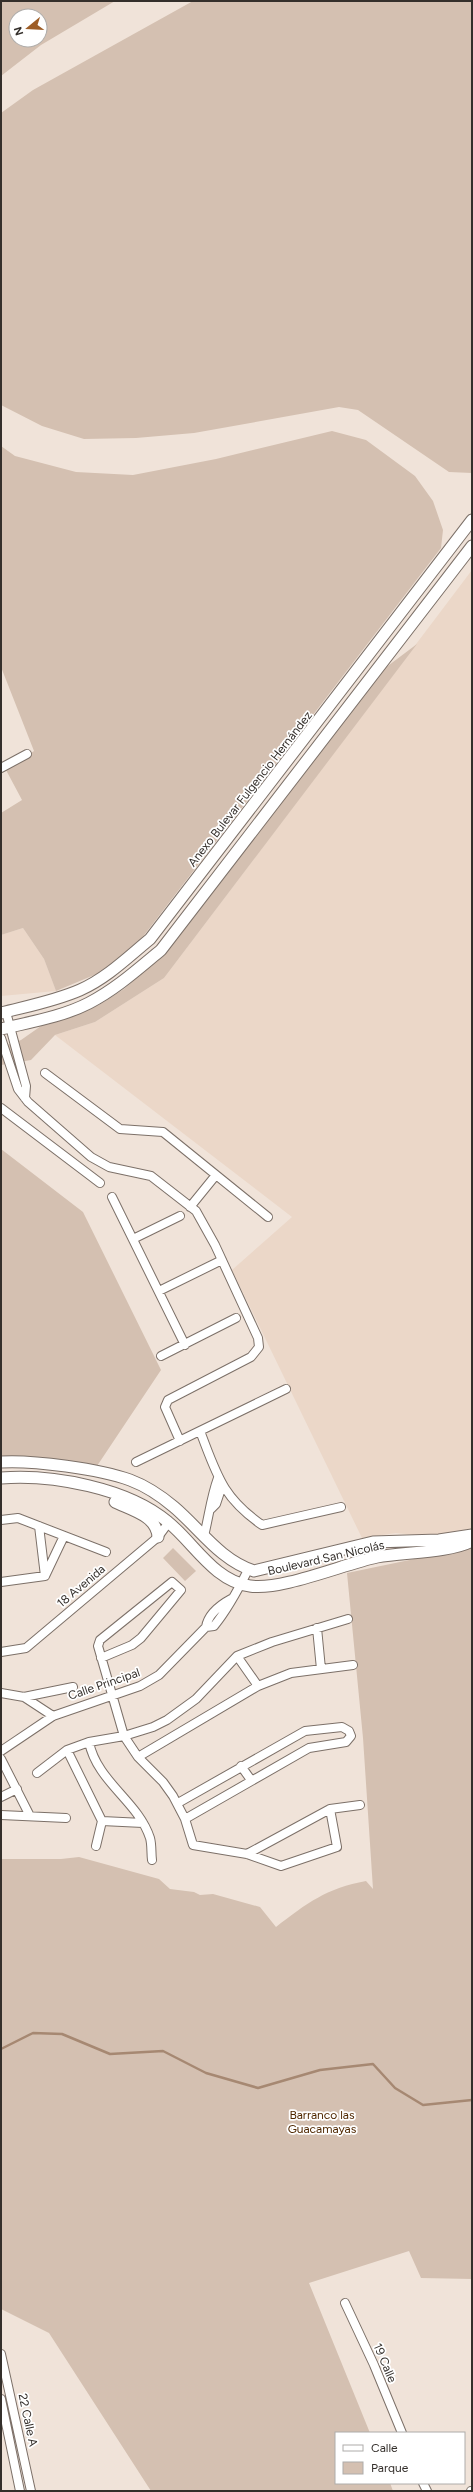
<svg xmlns="http://www.w3.org/2000/svg" width="473" height="2492" font-family="Figtree,sans-serif">
  <rect width="100%" height="100%" fill="#f0e3d9"/>
  <path fill="#ebd7c8" d="M472,570V1529L435,1537L396,1533L362,1538L232,1270L292,1217L55,1035L95,1022L164,978Z
    M23,928L44,959L56,991L1,996V935Z"/>
  <path fill="#d4c0b1" fill-rule="evenodd" d="M1,1H115L41,45L1,76ZM16,16H40V40H16Z
    M193,1H472V473L449,472L358,410L339,407L194,433L136,438L84,439L42,426L1,405V113L33,90Z
    M332,431L366,440L415,476L433,501L443,530L441,548L135,947L99,973L56,991L44,959L23,928L1,935V813L22,800L6,770L34,751L1,667V446L15,456L76,472L133,475L216,459Z
    M417,644L164,978L95,1022L55,1035L31,1060L1,1065V1047L21,1040L41,1026L99,1005L124,989L149,967L181,934L385,668Z
    M1,1149L83,1212L161,1370L97,1466L39,1458L1,1457Z
    M472,1547V2279L421,2278L409,2251L309,2283L370,2433H336V2483H390L393,2491H151L49,2333L1,2309V1859H61L79,1857L159,1879L170,1889L194,1892L200,1895L213,1894L260,1907L276,1927C307,1903 327,1888 366,1881L373,1889L363,1738L347,1573Z
    M173,1548L196,1571L185,1581L163,1558Z"/>
  <g fill="none" stroke-linecap="round" stroke-linejoin="round">
    <path stroke="#a68872" stroke-width="2.5" d="M1,2049L33,2033L62,2034L110,2054L163,2051L206,2073L258,2088L320,2070L373,2064L395,2088L423,2105L472,2100"/>
    <g stroke="#7c7068" stroke-width="10">
      <path id="street" d="M1,768L27,754
        M6,1012L26,1086L25,1098
        M1,1038L18,1089L28,1102L91,1157L109,1167L151,1176L196,1211L215,1245L258,1338L259,1347L251,1357L168,1400L165,1407L180,1441
        M45,1073L120,1129L163,1132L268,1217
        M1,1108L100,1183
        M112,1197L185,1345
        M190,1207L216,1175
        M133,1239L180,1216
        M159,1291L222,1260
        M161,1356L236,1318
        M200,1431C217,1475 222,1497 262,1525L341,1507
        M136,1462L286,1389
        M211,1509L216,1504L222,1486
        M1,1520L18,1518L106,1552
        M39,1526L45,1576
        M204,1536C209,1516 211,1497 218,1478
        M1,1582L45,1576L64,1536
        M206,1627L214,1626C228,1609 238,1590 248,1570
        M317,1628L321,1669
        M1,1652L26,1648L158,1537L169,1522
        M237,1656L258,1686
        M101,1658L132,1645L141,1638L181,1590L172,1582L100,1640L98,1646L124,1736L138,1757L163,1782L173,1796L185,1819L193,1845L247,1854L281,1866L337,1847L330,1809
        M1,1693L24,1697L73,1687
        M24,1697L53,1716
        M89,1742C97,1782 138,1801 150,1838C152,1845 151,1853 152,1860
        M67,1750L102,1821L96,1846
        M1,1751L53,1716L140,1686L159,1675L206,1627C208,1615 220,1605 231,1599
        M138,1757L258,1686L291,1673L353,1665
        M1,1759L30,1816
        M241,1766L251,1780
        M37,1773L67,1750L89,1742L124,1736L153,1727L167,1720L196,1699L237,1656L272,1642L348,1619
        M1,1797L17,1789
        M178,1803L305,1731L342,1727L349,1731L351,1736L346,1742L309,1748L185,1819
        M1,1815L66,1818
        M102,1821L143,1823
        M247,1854L330,1809L360,1805
        M345,2303L374,2365L402,2433
        M1,2354L31,2491
        M1,2399L20,2491
        M423,2483L427,2491
        M471,2491H472"/>
    </g>
    <g stroke="#7c7068" stroke-width="13">
      <path id="secondary" d="M1,1013C28,1006 55,1001 80,990C107,978 128,957 150,939L472,520
        M1,1029C30,1022 62,1017 89,1003C116,989 138,969 161,950L472,546
        M1,1462C33,1460 100,1469 130,1480C146,1486 161,1496 174,1507C200,1529 220,1560 254,1571L373,1542L439,1540L472,1535
        M1,1478C52,1474 128,1488 168,1522C194,1543 214,1581 250,1586C280,1591 344,1564 377,1557C403,1552 449,1553 472,1541
        M115,1502C132,1510 157,1516 158,1537"/>
    </g>
    <use href="#street" stroke="#fff" stroke-width="8"/>
    <use href="#secondary" stroke="#fff" stroke-width="11"/>
  </g>
  <g text-anchor="middle" dominant-baseline="central" stroke-width="3.5" stroke-linejoin="round" paint-order="stroke">
    <g font-size="12" fill="#342f2b" stroke="#fff">
      <text transform="translate(250 789) rotate(-52)">Anexo Bulevar Fulgencio Hernández</text>
      <text transform="translate(326 1558) rotate(-13)">Boulevard San Nicolás</text>
      <text transform="translate(81 1586) rotate(-40)">18 Avenida</text>
      <text transform="translate(104 1684) rotate(-19)">Calle Principal</text>
      <text transform="translate(385 2363) rotate(67)">19 Calle</text>
      <text transform="translate(28 2420) rotate(78)">22 Calle A</text>
    </g>
    <g font-size="12" fill="#502800" stroke="#fff">
      <text x="322" y="2115">Barranco las<tspan x="322" dy="14">Guacamayas</tspan></text>
    </g>
  </g>
  <rect width="473" height="2492" fill="none" stroke="#342f2b" stroke-width="4"/>
  <rect x="335" y="2432" width="130" height="52" fill="#ffffff" stroke="#aeacaa"/>
  <rect x="343" y="2445" width="20" height="6" fill="#ffffff" stroke="#aeacaa"/>
  <text x="371" y="2452" font-size="12" fill="#342f2b">Calle</text>
  <rect x="343" y="2462" width="20" height="12" fill="#d4c0b1" stroke="#aeacaa"/>
  <text x="371" y="2472" font-size="12" fill="#342f2b">Parque</text>
  <g transform="translate(28 28) rotate(252)"><circle r="19" fill="#ffffff" stroke="#aeacaa"/>
  <path d="M0-3L7 15L0 10L-7 15Z" fill="#9d5d26"/>
  <text y="-6" font-size="11" font-weight="bold" text-anchor="middle" fill="#342f2b">N</text>
  </g>
</svg>
